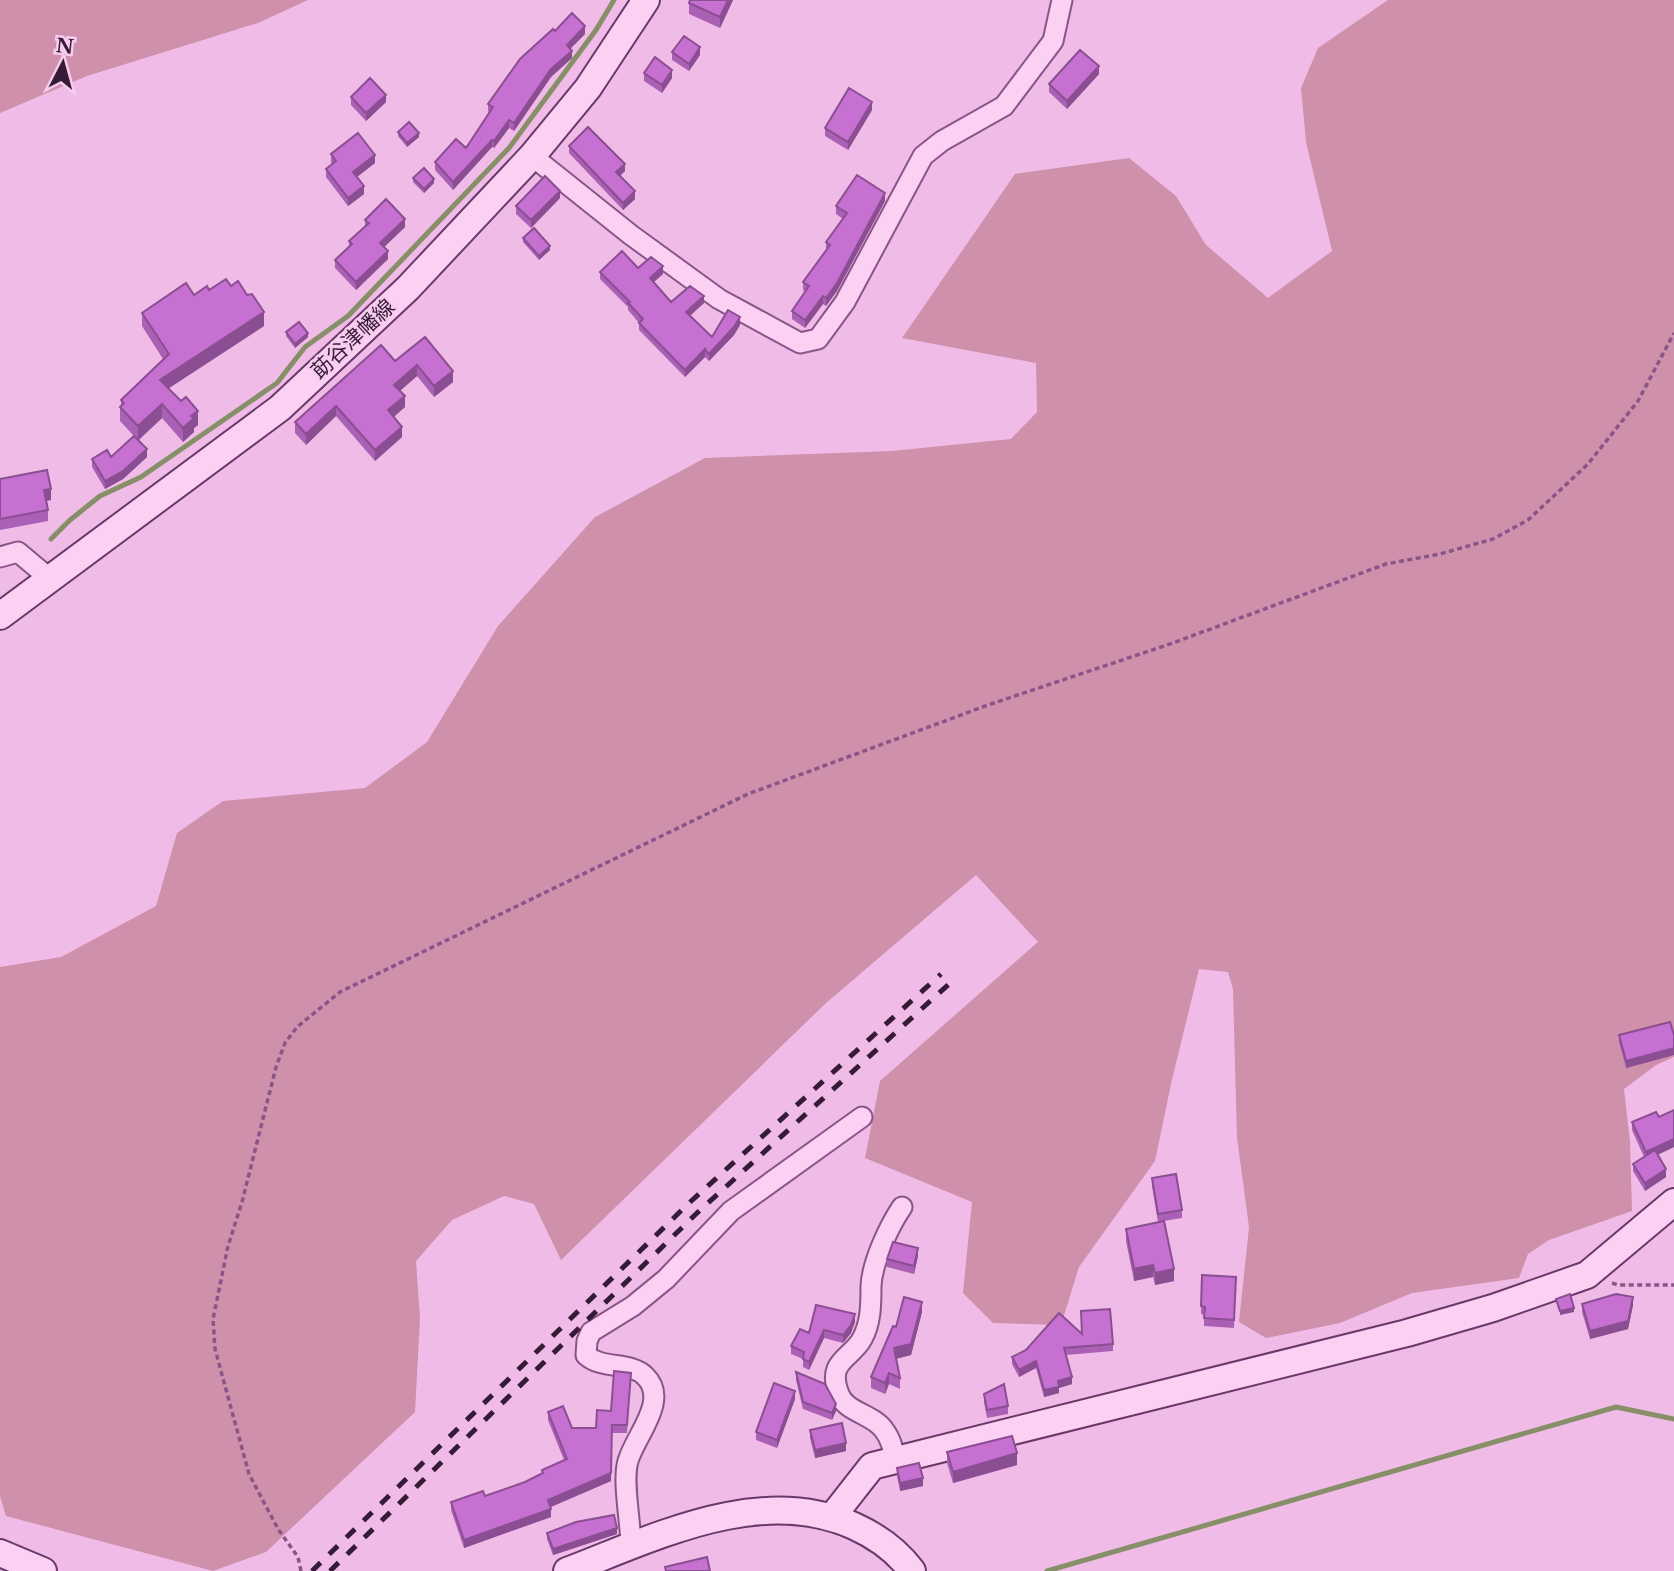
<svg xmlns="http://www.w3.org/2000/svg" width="1674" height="1571" font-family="'Libre Baskerville','Noto Sans JP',serif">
  <rect width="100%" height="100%" fill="#f0bce7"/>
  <path fill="#ce90aa" d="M0,0H308L258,23L87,76L0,113Z
    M1388,0H1674V1057L1656,1065L1624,1089L1630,1141L1632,1211L1549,1240L1528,1254L1519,1278L1412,1293L1340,1323L1266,1338L1239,1322L1249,1227L1237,1138L1233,989L1228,972L1199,969L1171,1084L1155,1161L1079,1267L1061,1325L993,1323L963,1293L972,1202L865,1158L880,1081L1038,942L976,875L826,1003L561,1260L534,1204L504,1196L452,1220L416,1261L420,1318L415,1412L266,1552L213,1571L6,1516L0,1496V967L61,957L156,906L177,833L223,801L365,788L427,742L498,626L595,517L705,458L892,451L1011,439L1037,412L1036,363L902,338L1015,174L1129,158L1176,196L1206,245L1268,298L1332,251L1306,142L1301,88L1318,48Z"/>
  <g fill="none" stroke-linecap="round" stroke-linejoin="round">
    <path stroke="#868f68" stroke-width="5" d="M51,539L70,520L100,496L141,477L277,383L305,347L348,316L509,148L596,30L614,0
      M1047,1571L1616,1407L1674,1419"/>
    <g stroke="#895588" stroke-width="23">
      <path id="street" d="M532,156L631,235L719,299L800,343L818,339L845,302L923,156L942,141L1004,106L1053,41L1062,0
        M0,557L18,552L49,578
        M895,1460C893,1449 891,1439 884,1430C873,1414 845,1412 839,1394C826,1361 851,1359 862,1339C871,1323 871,1304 871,1286C872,1263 889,1226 902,1207
        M631,1547C631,1523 622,1481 628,1461C635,1436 670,1400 645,1376C630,1361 602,1370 586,1355L587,1341L591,1332L633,1306L666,1279L731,1211L862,1117"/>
    </g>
    <g stroke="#69386a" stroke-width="30">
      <path id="secondary" d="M0,616L280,408L408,288L532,156L588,88L646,0
        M832,1517L872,1466L1407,1333L1493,1308L1587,1275L1674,1202
        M0,1553L43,1571
        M567,1571C656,1537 760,1484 854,1526C876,1536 898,1552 912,1571"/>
    </g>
    <path stroke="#895588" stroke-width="3.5" stroke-dasharray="5 3.5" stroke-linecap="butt" d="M1612,1283L1618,1285H1674
      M301,1571L298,1557L278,1529L249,1474L215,1349L213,1319L228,1246L242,1202L276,1067L285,1043L297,1027L340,992L748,794L988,705L1170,644L1386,564L1440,554L1493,539L1528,520L1588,464L1638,401L1674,333"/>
    <use href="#street" stroke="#fbd0f3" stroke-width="19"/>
    <use href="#secondary" stroke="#fbd0f3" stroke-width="26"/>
    <path stroke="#361b37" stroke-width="5" stroke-dasharray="12 12" stroke-linecap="butt" d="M312,1571L688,1204L941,974
      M330,1571L697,1213L949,984"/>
  </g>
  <path fill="#aa60b4" d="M733,0L720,28L689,14V3Z
    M555,31L585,34L570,49L572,58L551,77L514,131L509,128L494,148L492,147L453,190L435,170V162L466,148L489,112L488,111V104Z
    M672,52L700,55L689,71L672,60Z
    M644,73L672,78L662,93L644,81Z
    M1099,74L1067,109L1049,92V84Z
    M351,97L386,102L366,121L351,105Z
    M872,110L848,150L825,136V128Z
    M398,132L419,137L407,147L398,136Z
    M569,146L625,171L619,176L635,199L623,210L569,153Z
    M331,154L375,163L357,177L364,194L348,206L326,177V169L332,164L331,162Z
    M413,178L434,183L424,193L413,182Z
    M560,198L531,228L516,214V206Z
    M885,201L837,291L826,306L823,304L805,328L792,319V311L806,292L803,290V282L826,250V242L843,219L836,214V206Z
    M365,220L405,227L384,247L388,259L356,290L335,268V260L349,246V241L365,226Z
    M523,238L550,250L539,260L523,242Z
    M638,268L663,274L654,282L671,302L704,303L690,316L712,337L740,325L734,335L709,361L705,357L685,377L639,330V323L628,310V307L600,279V272Z
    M231,286L264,326L169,388L198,425L194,428V432L183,442L162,418L139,440L147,457L123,479L105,489L92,467V459L111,457L134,436L120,421V407L121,406V400L163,359L142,326V313L194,295Z
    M286,332L308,337L295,348L286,336Z
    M425,337L453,382L434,397L417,376L400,391L405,407L394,417L402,437L375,461L336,416L306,445L295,433V422L395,361Z
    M0,479L51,500L46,501L48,510V521L0,530Z
    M1619,1035L1674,1055L1626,1068L1619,1042Z
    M1674,1110V1147L1657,1155L1666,1177L1645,1191L1633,1171V1164L1644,1157L1632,1130V1122L1659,1117Z
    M1152,1178L1182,1210V1218L1164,1221L1174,1281L1155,1285L1153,1277L1134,1281L1126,1241V1229L1158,1222L1152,1186Z
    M918,1256L914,1274L887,1267V1259Z
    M1202,1275L1236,1277L1234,1328L1204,1326V1315L1201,1314Z
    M1582,1304L1633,1305L1628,1329L1590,1339L1582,1312Z
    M1081,1311L1113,1344V1351L1066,1355L1072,1384L1059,1388V1393L1044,1397L1036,1368L1019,1377L1012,1364V1357L1082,1333Z
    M922,1312L911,1355L896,1359L900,1378V1389L889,1384L885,1394L871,1388V1377L896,1327Z
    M855,1322L851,1333L843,1343L824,1338L809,1370L803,1367V1359L791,1354V1346L809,1333Z
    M796,1372L836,1411L832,1420L803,1409L796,1380Z
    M631,1373L627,1433H612L611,1481L551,1507V1517L464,1548L451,1510V1502L485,1496L525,1482L542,1474V1470L564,1460L548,1420V1412L572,1428H596L611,1411Z
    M984,1394L1008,1406V1414L987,1418L984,1402Z
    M795,1399L777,1448L756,1440V1432Z
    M810,1430L846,1451L815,1458L810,1438Z
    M947,1452L1017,1465L953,1483L947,1463Z
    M897,1468L923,1486L900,1491L897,1476Z
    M547,1533L617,1534L553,1555L547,1539Z"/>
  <path fill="#8b4e92" d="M728,0H733L720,28V17Z
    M585,26V34L567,52V45Z
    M700,47V55L689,71V64Z
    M572,51V58L551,77L514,131V123L551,69Z
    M1099,66V74L1067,109V101Z
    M672,70V78L662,93V85Z
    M386,95V102L366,121V113Z
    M872,102V110L848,150V142Z
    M509,120V128L494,148V141Z
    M419,133V137L407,147V143Z
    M492,140V147L453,190V182Z
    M375,155V163L353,180V172Z
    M625,164V171L616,180V172Z
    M434,179V183L424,193V189Z
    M364,186V194L348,206V198Z
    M560,191V198L531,228V220Z
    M635,191V199L623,210V203Z
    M885,193V201L837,291L826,306V298Z
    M405,219V227L380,251V243Z
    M550,246V250L539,260V256Z
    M388,251V259L356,290V282Z
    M663,266V274L650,285V278Z
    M704,296V303L686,319V312Z
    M823,296V304L805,328V320Z
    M264,312V326L160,394V380Z
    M740,317V325L734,335L709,361V354Z
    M308,333V337L295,348V344Z
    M706,348L705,350V357L685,377V370Z
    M417,365V376L394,396V385Z
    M453,371V382L434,397V386Z
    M405,396V407L388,421V410Z
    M162,404V418L138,440V426Z
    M336,406V416L306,445V434Z
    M198,411V425L194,428V432L183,442V428L191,416Z
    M402,427V437L375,461V450Z
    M147,449V457L123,479L105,489V481Z
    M51,489V500L44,501V490Z
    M1674,1048V1055L1626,1068V1061Z
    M1674,1139V1147L1646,1160V1152Z
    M1666,1169V1177L1645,1191V1183Z
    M918,1248V1256L914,1274V1266Z
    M1153,1265V1277L1134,1281V1269Z
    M1174,1269V1281L1155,1285V1273Z
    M1633,1297V1305L1628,1329L1590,1339V1331Z
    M922,1302V1312L911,1355L894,1359V1348Z
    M1574,1308V1312L1560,1315V1311Z
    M855,1314V1322L851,1333L843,1343V1335Z
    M824,1330V1338L809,1370V1362Z
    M1036,1361V1368L1019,1377V1370Z
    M889,1373V1384L885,1394V1383Z
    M1072,1377V1384L1059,1388V1393L1044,1397V1390L1058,1381Z
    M795,1391V1399L777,1448V1440Z
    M836,1404V1411L832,1420V1413Z
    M846,1443V1451L815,1458V1450Z
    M1017,1453V1465L953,1483V1472Z
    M611,1473V1481L548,1508V1500Z
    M923,1478V1486L900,1491V1483Z
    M551,1509V1517L464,1548V1540Z
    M617,1528V1534L553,1555V1549Z"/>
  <path fill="#c670d1" stroke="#8b4e92" stroke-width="2" d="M690,0H728L720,17L689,3Z
    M572,13L585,26L567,45L572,51L551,69L514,123L509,120L494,141L492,140L453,182L435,162L456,139L466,148L493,107L488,104L520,59L553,29L555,31Z
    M684,36L700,47L689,64L672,52Z
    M1080,50L1099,66L1067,101L1049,84Z
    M655,57L672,70L662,85L644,73Z
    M370,78L386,95L366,113L351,97Z
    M849,88L872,102L848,142L825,128Z
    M409,122L419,133L407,143L398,132Z
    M588,127L625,164L616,172L635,191L623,203L569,146Z
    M358,133L375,155L353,172L364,186L348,198L326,169L336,161L331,154Z
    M424,168L434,179L424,189L413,178Z
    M857,175L885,193L837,283L826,298L823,296L805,320L792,311L809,286L803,282L830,245L826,242L847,213L836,206Z
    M545,176L560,191L531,220L516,206Z
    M386,199L405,219L380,243L388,251L356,282L335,260L352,244L349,241L369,223L365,220Z
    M534,228L550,246L539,256L523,238Z
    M622,251L638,268L651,257L663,266L650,278L671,302L690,286L704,296L686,312L712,337L728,310L740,317L734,327L709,354L705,350L706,348L685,370L639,323L643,319L628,303L630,302L600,272Z
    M226,279L231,286L238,281L247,295L252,294L264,312L160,380L181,401L186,397L198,411L191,416L194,418L183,428L162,404L138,426L120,407L124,403L121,400L169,354L142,313L186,283L194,295L207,286L209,290Z
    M299,322L308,333L295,344L286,332Z
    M425,337L453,371L434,386L417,365L394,385L405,396L388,410L402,427L375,450L336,406L306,434L295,422L381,345L395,361Z
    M134,436L147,449L123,471L105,481L92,459L107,450L111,457Z
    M47,470L51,489L44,490L48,510L0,519V479Z
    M1670,1022L1674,1035V1048L1626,1061L1619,1035Z
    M1674,1110V1139L1646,1152L1632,1122L1656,1112L1659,1117Z
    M1655,1150L1666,1169L1645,1183L1633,1164Z
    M1176,1174L1182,1210L1158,1214L1152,1178Z
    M1164,1221L1174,1269L1155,1273L1153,1265L1134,1269L1126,1229Z
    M893,1242L918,1248L914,1266L887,1259Z
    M1202,1275L1236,1277L1234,1320L1204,1318L1205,1307L1201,1306Z
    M1570,1294L1574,1308L1560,1311L1556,1299Z
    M1616,1294L1633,1297L1628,1321L1590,1331L1582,1304Z
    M904,1297L922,1302L911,1344L894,1348L900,1378L889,1373L885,1383L871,1377L893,1326L896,1327Z
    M816,1305L855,1314L851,1325L843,1335L824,1330L809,1362L803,1359L804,1352L791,1346L800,1329L809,1333Z
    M1110,1309L1113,1344L1064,1348L1072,1377L1058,1381L1059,1387L1044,1390L1036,1361L1019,1370L1012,1357L1026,1350L1059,1313L1082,1334L1081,1311Z
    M614,1371L631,1373L627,1425H612L611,1473L548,1500L551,1509L464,1540L451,1502L483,1491L485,1496L525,1482L543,1473L542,1470L567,1459L548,1412L563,1406L572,1428H596L597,1410L611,1411Z
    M796,1372L825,1384L836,1404L832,1413L803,1402Z
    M774,1383L795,1391L777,1440L756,1432Z
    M1004,1384L1008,1406L987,1410L984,1394Z
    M842,1423L846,1443L815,1450L810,1430Z
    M1012,1436L1017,1453L953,1472L947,1452Z
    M919,1463L923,1478L900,1483L897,1468Z
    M614,1515L617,1528L553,1549L547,1533L576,1522Z
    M707,1557L710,1571H666L665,1567Z"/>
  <g text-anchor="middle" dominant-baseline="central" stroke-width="5" stroke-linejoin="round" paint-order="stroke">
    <g font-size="21" fill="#361b37" stroke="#f7ccef">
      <text transform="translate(353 339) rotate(-43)">莇谷津幡線</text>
    </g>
  </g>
  <g transform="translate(63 63) rotate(6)" stroke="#f7ccef" stroke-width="5" paint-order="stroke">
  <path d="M0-5L12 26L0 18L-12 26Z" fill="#361b37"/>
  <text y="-10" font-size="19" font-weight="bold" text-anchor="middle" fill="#361b37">N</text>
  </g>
</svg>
